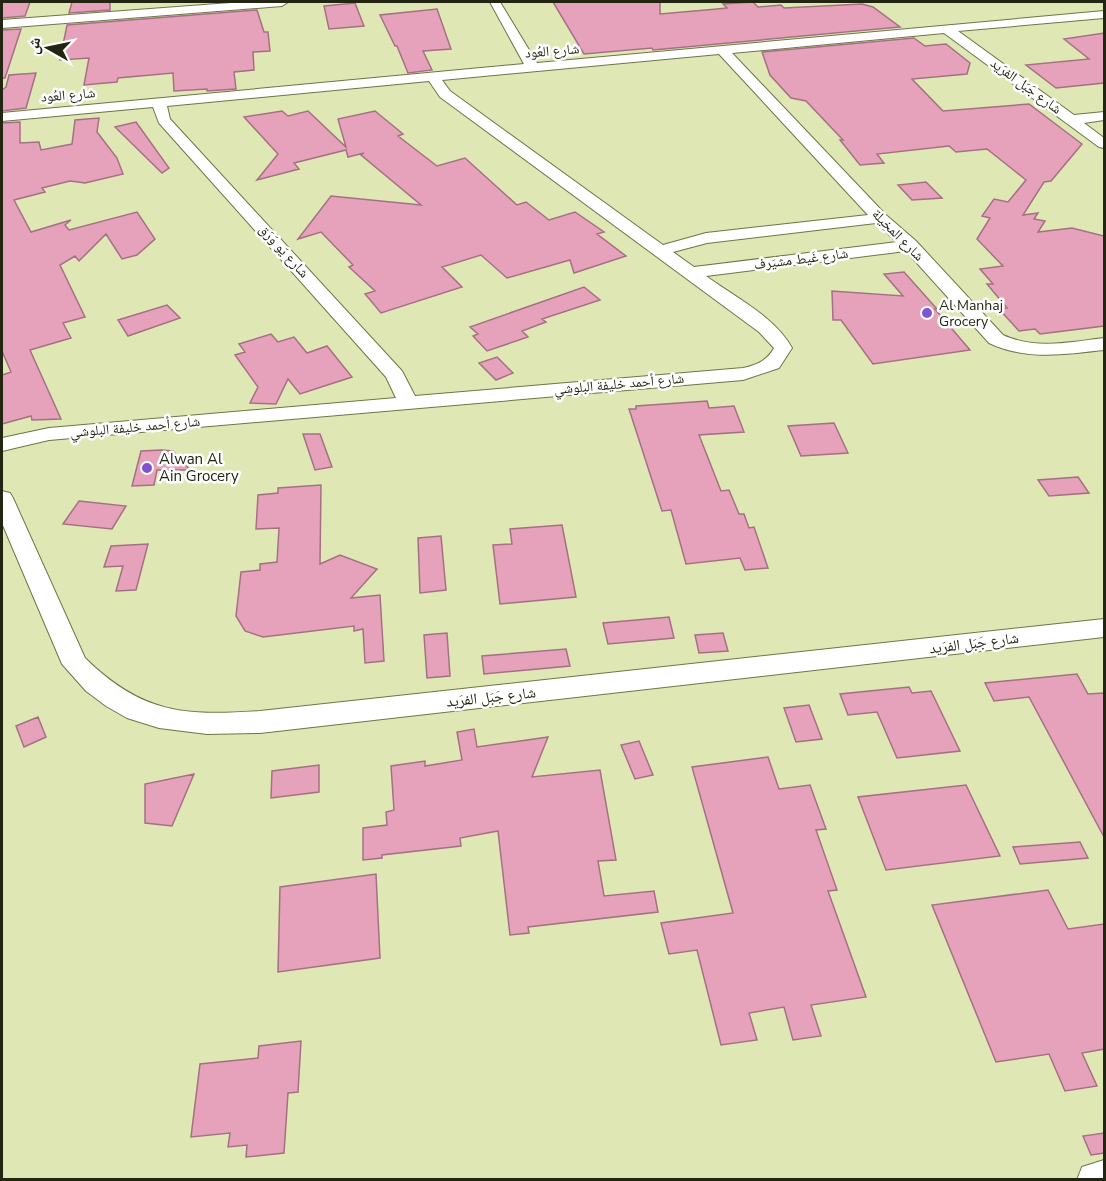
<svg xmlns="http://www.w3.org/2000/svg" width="1106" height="1181" font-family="'Nunito Sans','Noto Naskh Arabic',sans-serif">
  <rect width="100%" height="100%" fill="#dfe8b4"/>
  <path fill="#e6a2ba" stroke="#a47184" stroke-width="1.5" d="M2,2H30L25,16L2,18Z
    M72,2H110V10L69,13Z
    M553,2H660V14L717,9L727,8L723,4L753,2L758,7L781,5L784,8L862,4L873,7L900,27L653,50L652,48L584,54Z
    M355,3L364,26L329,29L324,6Z
    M437,9L451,49L423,51L432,70L408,73L397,46H395L380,15Z
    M257,10L264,32H268L270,51L253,52L254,70L234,72L236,89L207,91V89L174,91L173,73L118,78L117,82L84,85L89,58L60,60L67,25Z
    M21,29L5,78H2V30Z
    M1104,33V83L1056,88L1026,65L1089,59L1064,39Z
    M914,38L925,46L946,44L970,63L967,74L912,79L943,111L1029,104L1082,144L1051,181L1044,182L1023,215L1038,213L1034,219L1045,221L1038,232L1072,228L1104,236V326L1040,334L1035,329L1019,331L999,309L1007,308L987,284H993L980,269L1003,266L977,239L990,218L982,216L994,199L1008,202L1026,180L987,149L956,152L949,146L877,154L884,163L860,165L840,140H843L806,101L791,98L770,75L762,52Z
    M36,73L26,108L2,111V90L6,87L9,75Z
    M282,111L288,116L308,111L346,147L338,119L375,111L403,134L398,136L437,166L465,158L517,205L526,202L549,220L575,212L604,232L597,234L626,256L574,273L570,260L507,278L481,255L442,267L462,287L381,313L365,294L375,291L349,267L353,265L321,232L298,239L331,196L421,205L361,155L364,153L348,157L346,150L294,163L299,169L257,180L278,154L244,117Z
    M99,118L97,132L117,158L123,174L85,183L70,181L42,188L45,192L14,200L31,232L71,220L65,225L69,230L137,212L155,239L137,255L122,259L106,234L79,261L75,256L60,265L85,317L63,323L71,338L30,350L61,419L32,420L31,416L2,424V375L11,372L2,351V123L20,122V143L39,142L41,150L72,144L75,120Z
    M136,122L169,168L162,173L115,127Z
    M926,182L942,198L912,200L898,185Z
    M904,272L937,309H935L970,350L873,364L841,320H833L832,291L903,296L884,274Z
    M584,287L600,300L542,319L546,322L522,331L528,337L487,351L473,336L478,334L470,327Z
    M167,305L180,318L128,336L118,320Z
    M271,334L278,342L294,337L307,353L327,346L352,377L300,394L288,379L276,404L250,403L258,387L235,355L245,352L239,344Z
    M497,357L513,373L496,380L479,363Z
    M707,401L709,408L734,406L744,432L699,435L721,491L729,490L739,514H744L749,528L754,527L768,568L745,570L740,558L686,564L671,510L662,511L629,409H636V406Z
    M834,423L848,453L801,456L788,426Z
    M303,434H320L332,467L315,470Z
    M162,450L173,451L190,470H157L154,485L132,486L141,451Z
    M1078,477L1089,493L1049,496L1038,480Z
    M321,485L320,564L340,555L377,569L351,598L380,595L384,661L365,663L363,629L354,631V626L263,637L245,631L236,616L241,572L260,570V564L277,562L279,528L256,529L258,495L278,493V488Z
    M79,501L126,506L112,529L63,524Z
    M562,525L576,597L500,604L493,545L512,544L510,529Z
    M441,536L446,590L420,593L418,538Z
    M148,544L136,590L116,591L123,566L104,567L111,546Z
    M669,617L674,638L608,644L603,623Z
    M447,633L450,676L427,678L424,635Z
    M723,633L728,651L699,653L695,635Z
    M566,649L570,666L484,674L482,656Z
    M1077,674L1088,694L1104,693V837L1029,697L994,701L985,683Z
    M909,687L912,693L931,691L960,751L897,758L877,712L848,715L840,694Z
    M809,705L822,739L796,742L784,708Z
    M38,717L46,737L24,747L16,726Z
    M474,729L477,747L548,737L532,777L600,770L616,860L598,861L604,896L654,891L658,912L528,927L529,933L510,935L498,831L460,838L461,846L382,855V858L363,860V828L387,825L386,812L394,810L391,766L425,761V766L462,760L457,732Z
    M639,741L653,775L635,779L621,745Z
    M768,757L779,789L810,785L826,829L816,830L837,890L828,891L866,997L811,1005L821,1036L793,1040L784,1007L749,1013L757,1040L721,1045L697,950L669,954L661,923L733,913L692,767Z
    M319,765V792L271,798L272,771Z
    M194,774L172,826L145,823V784Z
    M966,785L1000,856L886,870L858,797Z
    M1080,842L1088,858L1020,864L1013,847Z
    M376,874L380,958L278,972L280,887Z
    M1048,890L1068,929L1104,924V1049L1082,1053L1097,1086L1065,1091L1049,1054L996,1062L932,905Z
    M301,1041L298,1092L288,1093L284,1153L246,1157L247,1145L228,1147L230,1133L191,1137L200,1064L258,1058L259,1046Z
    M1104,1133V1153L1091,1155L1083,1136Z"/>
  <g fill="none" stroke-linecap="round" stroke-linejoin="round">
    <g stroke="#6e7546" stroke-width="2">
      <path id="minor" d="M244,2H288L282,6L2,28V20Z
        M490,2H500L537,63L1104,11V18L958,31L1074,115L1104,112V120L1084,123L1104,138V148L1099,147L944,33L732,53L886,215L916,241L1003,335C1035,350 1070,342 1104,338V350C1065,354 1027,361 989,343L906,251L706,276C735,297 775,317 792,348L779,368L743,380L49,440L2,451V438L49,428L396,398L386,377L159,123L153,107L2,121V113L524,64ZM719,54L868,215L706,233L663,245L450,91L442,80ZM429,81L440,97L759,332L774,348C767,361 756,365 743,368L415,396L402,371L170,119L167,106ZM876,223L897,242L694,267L673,252L707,243Z
        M2,491L10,493L13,498L85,658C142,714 184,716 260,711L1104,619V637L260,733L207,734L159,728L127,718L106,706L86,691L62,664L2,523Z
        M1104,1160V1180H1077L1082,1167Z"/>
    </g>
    <use href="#minor" fill="#fff" fill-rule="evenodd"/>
  </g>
  <g fill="#7f55ce" stroke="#fff" stroke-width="2">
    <circle cx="927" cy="313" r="6"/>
    <circle cx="147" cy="468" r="6"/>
  </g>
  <g text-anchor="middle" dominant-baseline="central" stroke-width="5" stroke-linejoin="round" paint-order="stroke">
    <g font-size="14" fill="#222511" stroke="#fff">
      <text transform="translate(552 51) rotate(-5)">شارع العُود</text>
      <text transform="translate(1026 86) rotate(36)">شارع جَبَل الفرَيد</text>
      <text transform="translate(68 95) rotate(-5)">شارع العُود</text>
      <text transform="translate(898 235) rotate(45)">شارع المخِيلة</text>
      <text transform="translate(284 251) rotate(48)">شارع يَو وَرَق</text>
      <text transform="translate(801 259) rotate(-7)">شارع غَيط مشيَرف</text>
      <text transform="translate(619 384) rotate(-5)">شارع أحمد خليفة البلوشي</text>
      <text transform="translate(135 427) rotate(-5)">شارع أحمد خليفة البلوشي</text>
    </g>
    <g font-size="14" fill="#222511" stroke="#fff" text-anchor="start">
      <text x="939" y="305">Al Manhaj<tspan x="939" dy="16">Grocery</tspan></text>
    </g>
    <g font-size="15" fill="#222511" stroke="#fff" text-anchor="start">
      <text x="159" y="459">Alwan Al<tspan x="159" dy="17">Ain Grocery</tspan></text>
    </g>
    <g font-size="15" fill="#222511" stroke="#fff">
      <text transform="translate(974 643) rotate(-7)">شارع جَبَل الفرَيد</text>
      <text transform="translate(491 697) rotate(-6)">شارع جَبَل الفرَيد</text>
    </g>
  </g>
  <rect width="1106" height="1181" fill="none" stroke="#222511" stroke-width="6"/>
  <g transform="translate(48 48) rotate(279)" stroke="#ffffff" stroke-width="4.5" paint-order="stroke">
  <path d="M0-4.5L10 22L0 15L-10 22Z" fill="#222511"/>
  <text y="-9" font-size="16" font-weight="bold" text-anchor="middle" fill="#222511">ش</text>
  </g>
</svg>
